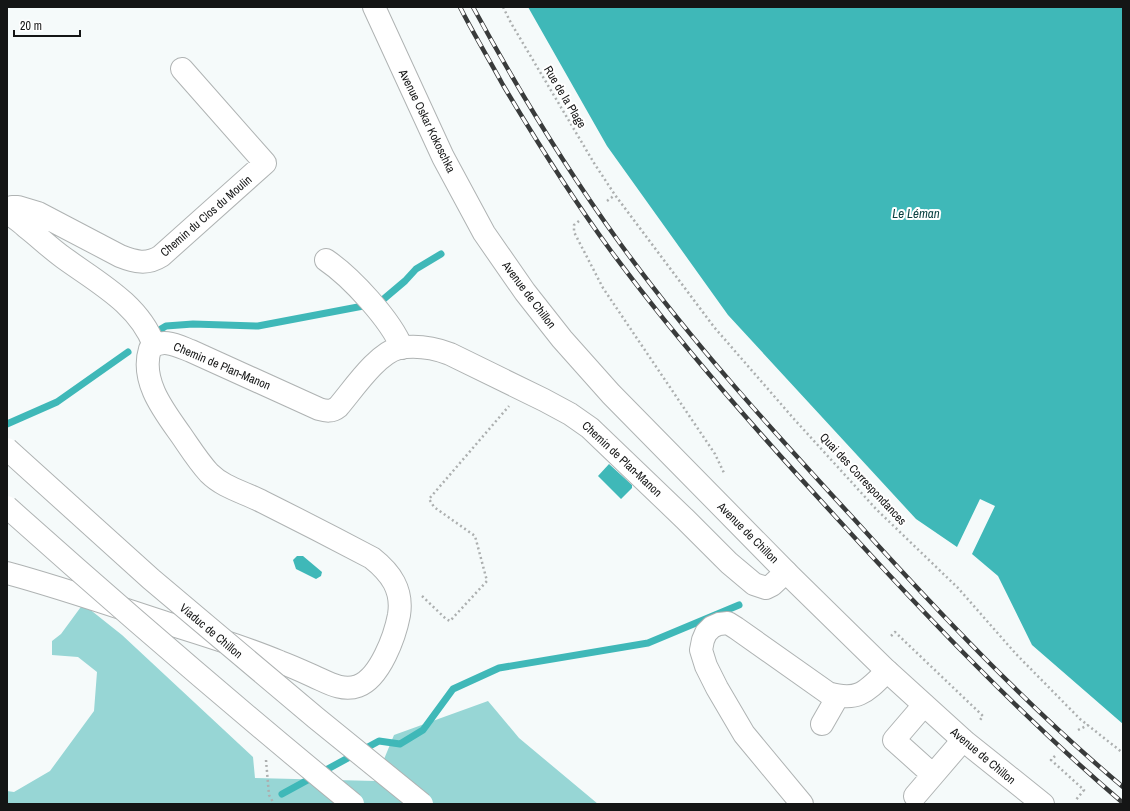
<svg xmlns="http://www.w3.org/2000/svg" width="1130" height="811" font-family="'Archivo Narrow',sans-serif">
  <rect width="100%" height="100%" fill="#f5fafa"/>
  <path fill="#97d6d5" d="M83,604L122,635L253,757L255,778L375,781L394,735L488,701L519,738L598,804H7V791L14,792L50,771L94,711L97,672L78,657L52,655V641L61,634Z"/>
  <path fill="#3fb8b8" d="M528,7H1123V724L1032,645L998,576L972,554L995,506L980,499L957,547L916,519L728,315L607,146Z
    M609,464L632,485V488L621,499L598,476Z
    M297,556H303L322,572L321,576L316,579L296,569L293,560Z"/>
  <g fill="none" stroke-linecap="round" stroke-linejoin="round">
    <path stroke="#3fb8b8" stroke-width="7" d="M161,329L166,326L193,324L258,326L379,303L405,281L416,269L441,254
      M7,424L57,402L128,352
      M282,794L379,741L400,744L423,730L453,689L499,668L648,643L739,605"/>
    <g stroke="#afb3b3" stroke-width="24">
      <path id="minor" d="M326,260C351,277 391,320 402,348
        M154,345C139,304 97,282 64,258C50,248 39,237 26,227C20,221 13,217 7,212L12,207H18L38,213L120,256C135,262 147,265 161,256L265,163L182,69
        M7,573C59,587 111,605 163,622C202,634 242,646 280,662C291,666 302,671 313,676C327,682 342,692 358,686C380,678 395,636 399,615C403,590 391,573 372,558C336,539 299,520 263,502C244,492 224,488 209,473C198,461 190,448 181,435C164,411 140,381 150,349C162,337 178,346 191,351L319,409C326,411 332,412 338,407C352,391 377,353 399,348C417,345 434,348 450,354L544,400L570,414L590,428L685,519L729,563L754,584L766,588L772,585L786,572
        M924,705L894,740L933,775L963,740
        M822,724L838,696
        M915,796L933,775
        M802,804L744,734L717,688L706,666L701,650L703,640L706,633L712,627L719,624L728,623L736,628L828,693C858,702 866,692 887,671"/>
    </g>
    <g stroke="#afb3b3" stroke-width="24">
      <path id="major" d="M374,7L443,157L484,233L525,292L562,339L611,394L790,576L887,671L963,740L1043,804"/>
    </g>
    <path stroke="#acafaf" stroke-width="2.5" stroke-dasharray="2 3" stroke-linecap="butt" d="M503,7L511,23L594,163L615,195L714,327L794,419L876,509L958,588L1016,654L1080,719L1123,753
      M607,201L615,195
      M579,221L574,225V232L603,288L715,454L724,473
      M422,596L446,619L450,621L487,581L475,536L434,507L429,499L509,406
      M891,636L895,632L983,716L980,720
      M1078,730L1088,725
      M1055,756L1051,760L1084,790L1075,801
      M266,760L269,795L274,804"/>
    <use href="#minor" stroke="#fff" stroke-width="22"/>
    <use href="#major" stroke="#fff" stroke-width="22"/>
    <g stroke="#393b3b" stroke-width="4.5">
      <path id="rail" d="M460,7C473,33 489,59 503,85C537,142 572,198 611,251C680,344 756,430 834,515C926,616 1019,714 1123,803
        M473,7C517,88 565,167 619,242C690,340 772,430 854,519C939,613 1026,705 1123,787"/>
    </g>
    <use href="#rail" stroke="#fff" stroke-width="3" stroke-dasharray="9" stroke-linecap="butt"/>
    <g stroke="#afb3b3" stroke-width="24" stroke-linecap="butt">
      <path id="highway-bridge" d="M7,449L151,579L316,718L422,804
        M7,507C120,608 236,708 353,804"/>
    </g>
    <use href="#highway-bridge" stroke="#fff" stroke-width="22"/>
  </g>
  <g text-anchor="middle" dominant-baseline="central" stroke-width="4" stroke-linejoin="round" paint-order="stroke">
    <g font-size="12" fill="#141515" stroke="#fff">
      <text transform="translate(565 97) rotate(59)">Rue de la Plage</text>
      <text transform="translate(427 121) rotate(64)">Avenue Oskar Kokoschka</text>
      <text transform="translate(206 216) rotate(-41)">Chemin du Clos du Moulin</text>
      <text transform="translate(529 295) rotate(53)">Avenue de Chillon</text>
      <text transform="translate(222 366) rotate(23)">Chemin de Plan-Manon</text>
      <text transform="translate(622 459) rotate(43)">Chemin de Plan-Manon</text>
      <text transform="translate(863 479) rotate(47)">Quai des Correspondances</text>
      <text transform="translate(748 533) rotate(45)">Avenue de Chillon</text>
      <text transform="translate(211 631) rotate(40)">Viaduc de Chillon</text>
      <text transform="translate(983 756) rotate(40)">Avenue de Chillon</text>
    </g>
    <g font-size="13" font-style="italic" fill="#0b4242" stroke="#fff">
      <text x="916" y="213">Le Léman</text>
    </g>
  </g>
  <rect width="1130" height="811" fill="none" stroke="#141515" stroke-width="16"/>
  <path d="M14 30v6h66v-6" fill="none" stroke="#141515" stroke-width="2"/>
  <text x="20" y="30" font-size="12" fill="#141515" stroke="#ffffff" stroke-width="3" paint-order="stroke">20 m</text>
</svg>
